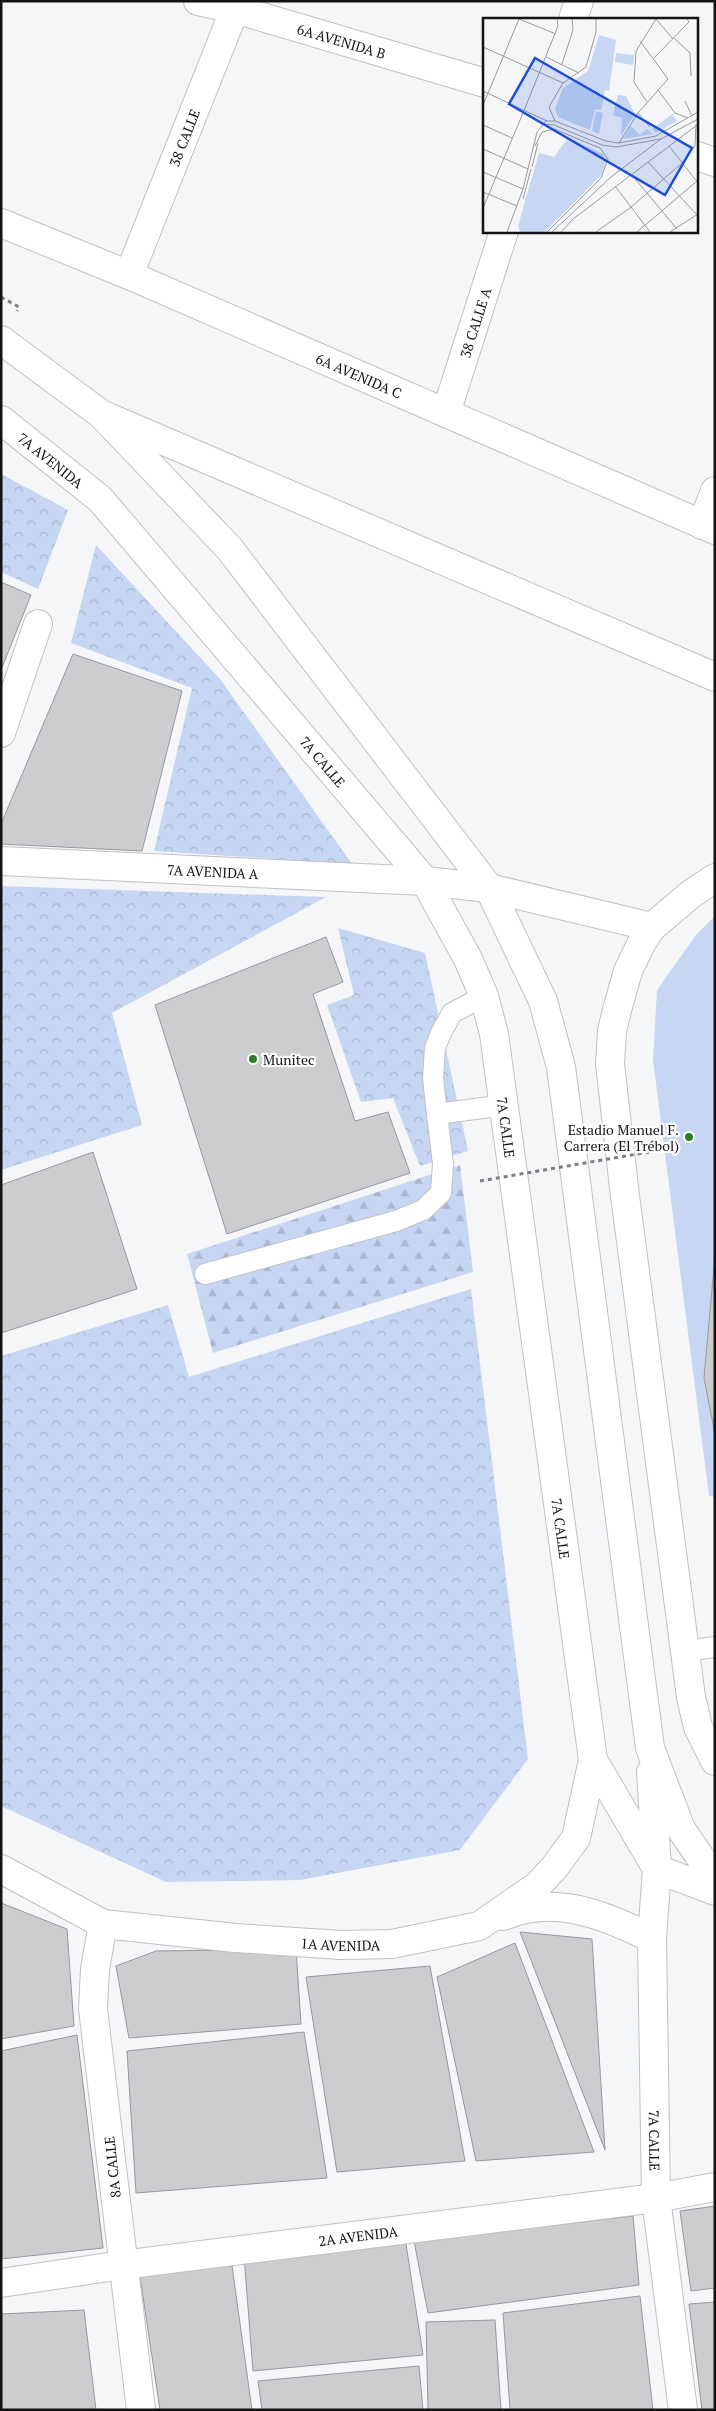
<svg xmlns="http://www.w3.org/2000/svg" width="716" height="2411" font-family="'PT Serif',serif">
  <defs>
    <pattern id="forest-firs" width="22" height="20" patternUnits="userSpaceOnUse" patternTransform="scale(1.25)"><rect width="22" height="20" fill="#c6d6f3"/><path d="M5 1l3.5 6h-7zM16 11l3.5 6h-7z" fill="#a9b7cf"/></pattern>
    <pattern id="park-crowns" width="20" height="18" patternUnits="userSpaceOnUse" patternTransform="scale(1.25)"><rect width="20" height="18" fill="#c6d6f3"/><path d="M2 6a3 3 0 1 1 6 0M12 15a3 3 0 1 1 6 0" fill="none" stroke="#a9b7cf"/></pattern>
  </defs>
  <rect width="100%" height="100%" fill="#f4f6f8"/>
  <path fill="#c6d6f3" d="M715,916V1497L709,1496L653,1060L657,990L696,935Z"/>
  <path fill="url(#forest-firs)" d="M460,1165L473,1272L213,1353L187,1254Z"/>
  <path fill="url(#park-crowns)" d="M1,474L68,510L38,589L1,572Z
    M96,545L220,679L352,864L154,851L192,688L71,643Z
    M1,886L326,897L112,1013L142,1125L1,1170Z
    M338,928L425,953L468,1151L420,1166L393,1098L361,1102L327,1005L354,995Z
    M471,1289L528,1759L460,1850L300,1880L166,1882L1,1806V1356L168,1305L189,1377Z"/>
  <path fill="#cbcdcf" stroke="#97989b" d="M1,582L31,595L1,670Z
    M73,654L182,691L142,851L1,844V824Z
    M326,937L343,982L313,994L355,1121L388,1112L410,1173L227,1234L155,1005Z
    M93,1152L137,1289L1,1333V1185Z
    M715,1256V1434L704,1378Z
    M1,1903L67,1929L74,2026L1,2039Z
    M520,1932L592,1939L605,2150Z
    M515,1943L594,2152L476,2161L437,1977Z
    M296,1949L301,2024L129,2038L116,1966L156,1951Z
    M430,1966L465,2161L337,2172L306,1977Z
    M304,2032L327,2178L136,2193L127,2051Z
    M77,2035L103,2248L1,2259V2051Z
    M715,2206V2288L691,2291L680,2211Z
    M633,2216L639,2285L428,2313L414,2241Z
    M406,2244L423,2355L253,2371L244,2256Z
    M232,2266L252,2410H160L139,2270Z
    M640,2296L653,2410H510L503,2313Z
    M715,2302V2410H702L689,2304Z
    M84,2310L96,2410H1V2314Z
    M495,2320L501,2410H428L426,2322Z
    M419,2366L423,2410H262L258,2381Z"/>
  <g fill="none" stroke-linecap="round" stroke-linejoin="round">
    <g stroke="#bfc1c3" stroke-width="22">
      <path id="service" d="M484,996L452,1013L441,1033L435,1048L433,1078L437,1114L505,1105
        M205,1274L396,1221L423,1210L441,1193L443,1164L437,1114
        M685,1651L715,1647"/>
    </g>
    <g stroke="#bfc1c3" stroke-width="30">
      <g id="minor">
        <path id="s1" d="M198,1L235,9L485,83"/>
        <path d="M573,19L579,1"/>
        <path d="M697,156L715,162"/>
        <path id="s2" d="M1,223L129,275L715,530"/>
        <path id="s3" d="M129,275L238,1"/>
        <path id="s4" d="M446,413L504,231"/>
        <path d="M702,525L715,491"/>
        <path d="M1,733L38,624"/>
        <path id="s5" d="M1,861L425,881"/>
        <path d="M1,1869L103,1924"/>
        <path d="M1,2283L122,2265"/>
      </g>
    </g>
    <g stroke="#bfc1c3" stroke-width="30">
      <g id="secondary">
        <path d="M1,340L101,414L229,548L489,888L543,1001L561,1067L650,1748L681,1829L715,1879"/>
        <path id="s6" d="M1,420L100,499L425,881L468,959L484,996L494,1034L593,1760L657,1869L715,1891"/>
        <path d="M715,878L691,894L652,927L642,942L628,971L617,1010L612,1031L610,1064L625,1196L691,1697L698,1727L715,1761"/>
        <path d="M425,881L489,888L652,927"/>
        <path id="s7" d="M651,1772L657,1869L652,1938L656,2198L683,2410"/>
        <path d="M503,1916C557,1894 602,1915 652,1938"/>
        <path id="s8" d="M122,2265L656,2198L715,2187"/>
        <path id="s9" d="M141,2410L93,2009L95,1969L103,1924L236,1938L341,1945L392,1944L479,1926L537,1886L554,1868L576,1838L593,1760"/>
      </g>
    </g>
    <g stroke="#bfc1c3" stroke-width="30">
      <path id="trunk" d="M101,414L715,677"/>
    </g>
    <path stroke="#7e7f81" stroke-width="3" stroke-dasharray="4 4" stroke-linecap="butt" d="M1,297L19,307L17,311"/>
    <use href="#service" stroke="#fff" stroke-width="20"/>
    <use href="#minor" stroke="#fff" stroke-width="28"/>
    <use href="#secondary" stroke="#fff" stroke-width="28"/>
    <use href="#trunk" stroke="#fff" stroke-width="28"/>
    <path stroke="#7e7f81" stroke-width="3" stroke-dasharray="4 4" stroke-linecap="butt" d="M480,1181L649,1152"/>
  </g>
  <g fill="#2d7c26" stroke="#fff" stroke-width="2">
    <circle cx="253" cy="1059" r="5"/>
    <circle cx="689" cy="1137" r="5"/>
  </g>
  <g text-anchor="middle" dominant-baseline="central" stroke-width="4.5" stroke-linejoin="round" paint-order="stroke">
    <g font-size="14" fill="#131314" stroke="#fff">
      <text stroke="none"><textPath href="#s1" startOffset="149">6A AVENIDA B</textPath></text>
      <text stroke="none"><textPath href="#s3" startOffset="148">38 CALLE</textPath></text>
      <text stroke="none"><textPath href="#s4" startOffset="95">38 CALLE A</textPath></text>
      <text stroke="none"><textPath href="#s2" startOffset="389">6A AVENIDA C</textPath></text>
      <text stroke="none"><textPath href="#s6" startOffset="64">7A AVENIDA</textPath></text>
      <text stroke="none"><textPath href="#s6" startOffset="471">7A CALLE</textPath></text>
      <text stroke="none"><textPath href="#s5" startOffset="212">7A AVENIDA A</textPath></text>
      <text stroke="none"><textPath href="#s6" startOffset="891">7A CALLE</textPath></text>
      <text stroke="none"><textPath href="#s6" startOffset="1296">7A CALLE</textPath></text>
      <text stroke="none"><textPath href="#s9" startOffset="728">1A AVENIDA</textPath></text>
      <text stroke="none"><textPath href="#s7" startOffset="369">7A CALLE</textPath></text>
      <text transform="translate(112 2167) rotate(-96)">8A CALLE</text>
      <text stroke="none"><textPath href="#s8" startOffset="238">2A AVENIDA</textPath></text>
    </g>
    <g font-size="14" fill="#131314" stroke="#fff" text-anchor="start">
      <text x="263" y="1059">Munitec</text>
      <text x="679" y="1129" text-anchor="end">Estadio Manuel F.<tspan x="679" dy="16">Carrera (El Trébol)</tspan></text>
    </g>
  </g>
  <g transform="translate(483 18)">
    <rect width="215" height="215" fill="#f4f6f8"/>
    <path d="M85,120L120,136L123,144L118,157L62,214H37L35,208L56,135L71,139Z" fill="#c6d6f3"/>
    <path d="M113,93L120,95L116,116L109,113Z" fill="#c6d6f3"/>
    <path d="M116,17L133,22L126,73L122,72L118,92L112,91L107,112L75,99L72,91L80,70L105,53ZM133,35L151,37L150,47L132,44ZM135,77L143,78L152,96L138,118L139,100L130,97ZM189,96L194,103L173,115L169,111ZM148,108L157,117L164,111L170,116L140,121Z" fill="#c6d6f3"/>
    <path fill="none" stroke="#9a9b9d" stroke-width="1" d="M36,1L73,16M173,1L190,21M191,20L207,35L208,58M0,29L80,65L66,89L72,103M63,39L96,55M171,40L206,4L204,1M79,46L90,12L89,1M57,53L75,8L74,1M57,53L40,95L59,106L71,107L119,127L133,129L178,121L215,101M80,65L103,49L113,14V1M175,72L192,95L205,100M0,73L64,103M202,83L209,98M164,84L151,64L153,33L173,1M0,87L36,1M155,95L167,109M0,107L29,120M136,125L155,95L185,61L157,23M52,128L59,114L71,111L117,130L125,141L118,160L64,214M186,128L215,165M0,131L45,151M165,144L214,197M49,149L55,125M0,154L40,171M148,156L194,211M132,168L167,214M0,174L34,188M40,181L48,151M0,190L40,95M24,214L40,171L54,114L63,103H72L123,123L136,125L173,118L215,94M69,214L128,159L178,121M78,214L90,201L214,107M113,214L147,190L199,145L212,128L213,106M154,214L214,163M187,214L215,196"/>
    <path fill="#1d4ed8" fill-opacity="0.15" stroke="#1d4ed8" stroke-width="2.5" d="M52,40L209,130L182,177L26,86Z"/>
    <rect width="215" height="215" fill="none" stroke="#131314" stroke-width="2.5"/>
  </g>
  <rect width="716" height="2411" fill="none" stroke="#131314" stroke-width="5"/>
</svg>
